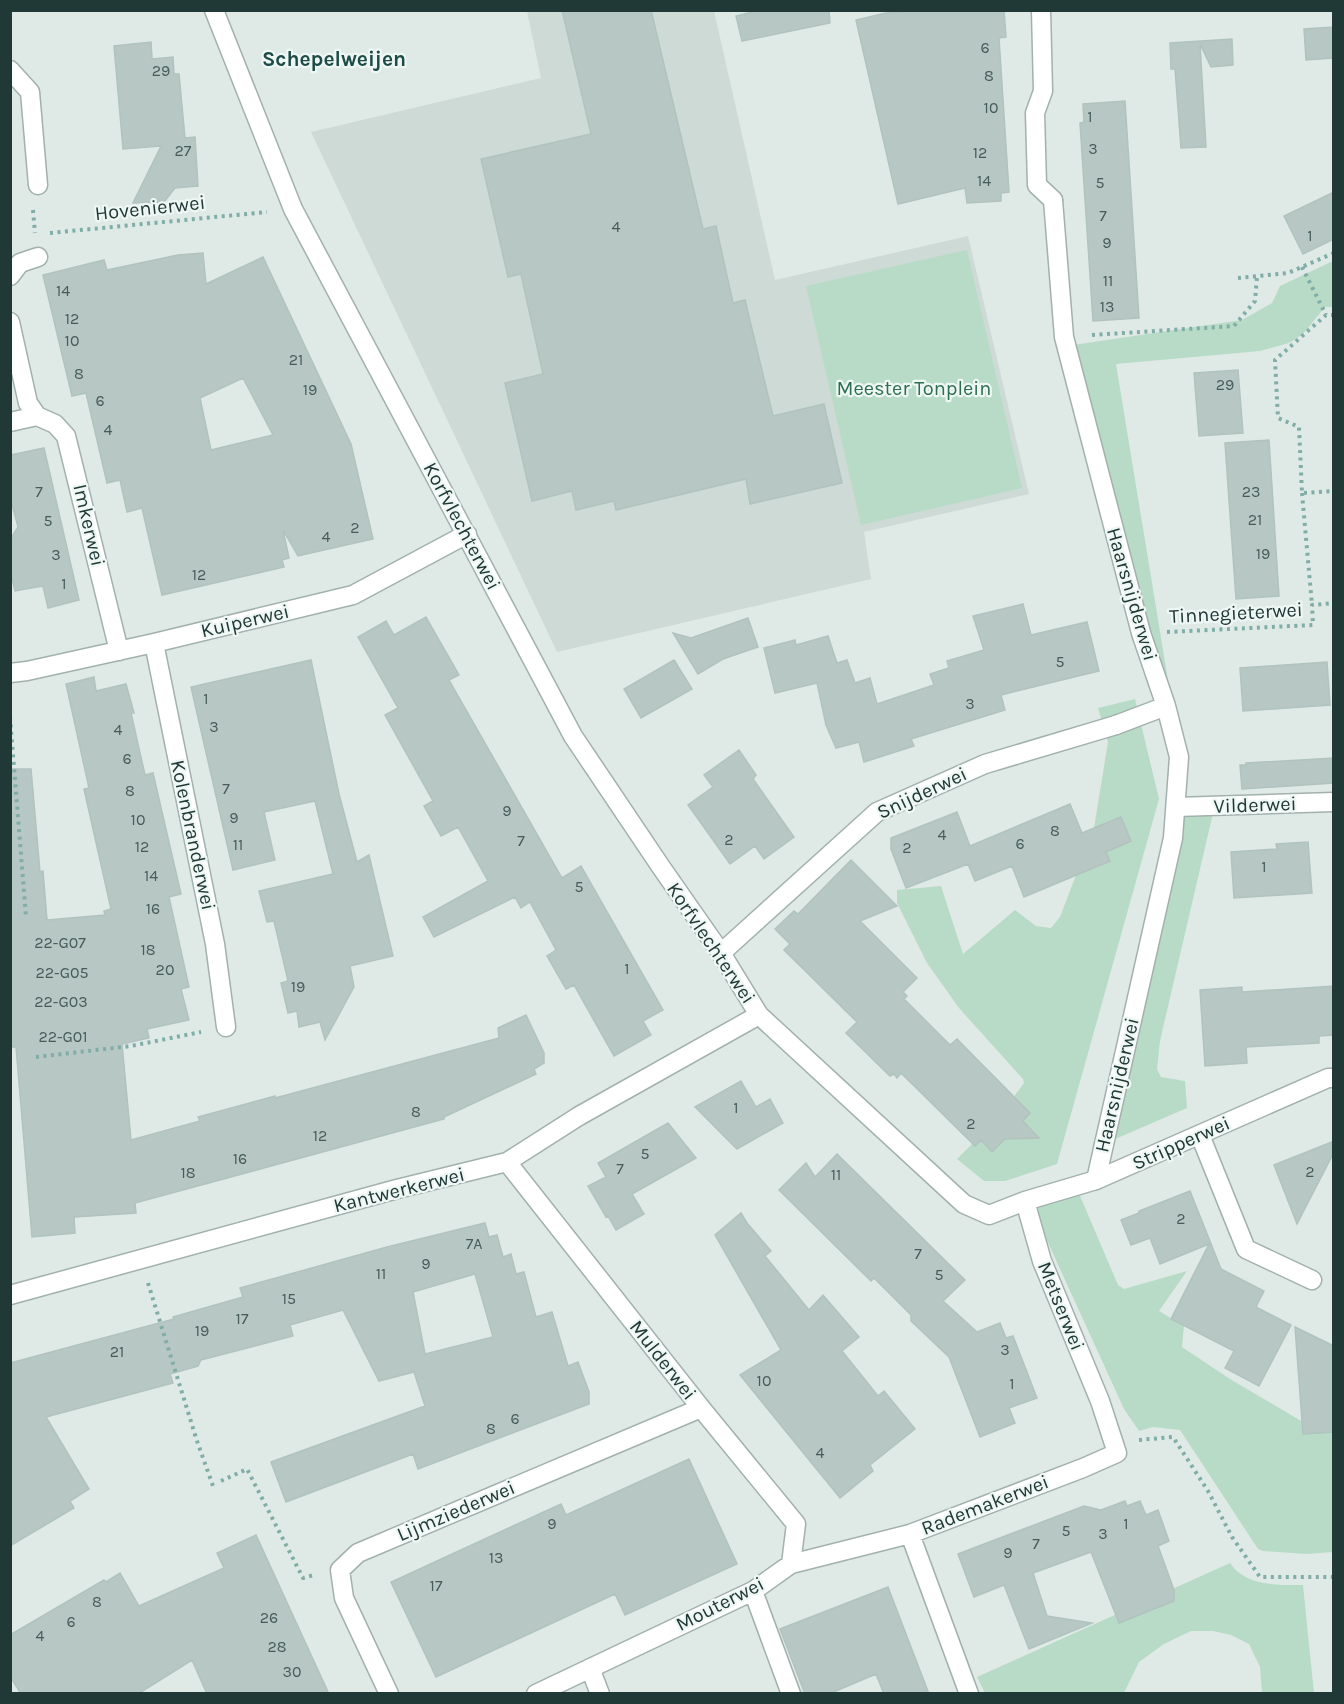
<svg xmlns="http://www.w3.org/2000/svg" width="1344" height="1704" font-family="Karla,sans-serif">
  <rect width="100%" height="100%" fill="#dfeae7"/>
  <path fill="#cddad6" d="M527,11H714L775,280L968,236L1029,494L864,532L871,579L557,652L311,132L541,78Z"/>
  <path fill="#b8dbc7" d="M967,250L1022,488L861,525L806,286Z
    M1333,261V307H1325L1303,334L1289,343L1260,351L1116,364L1177,735L1073,345L1242,320L1272,303L1280,286Z
    M1135,699L1159,799L1057,1164L1005,1181H984L957,1159L997,1119L1024,1083L1023,1079L959,1008L927,963L897,903V890L941,886L963,954L1015,910L1036,926L1051,928L1060,917L1094,828L1108,742L1098,708Z
    M1217,796L1160,1041L1157,1069L1161,1077L1185,1081L1187,1108L1092,1149L1121,1031L1184,798Z
    M1075,1184L1118,1285L1124,1289L1187,1271L1159,1311L1184,1326L1182,1347L1230,1379L1308,1425L1333,1429V1552L1307,1554L1263,1551L1258,1549L1180,1430L1153,1427L1139,1431L1124,1409L1034,1212L1041,1197Z
    M1230,1563C1233,1567 1237,1572 1241,1574C1257,1586 1284,1585 1303,1585L1314,1693H1262L1260,1667L1249,1644L1231,1635L1213,1631H1191L1164,1644L1139,1662L1124,1693H985L977,1677Z"/>
  <path fill="#b7c7c3" stroke="#b1c3bf" stroke-width="1.5" fill-rule="evenodd" d="M562,10H651L703,229L716,226L733,303L745,300L773,416L824,404L842,483L750,504L746,479L616,510L614,501L576,510L572,491L532,501L505,383L543,374L521,274L508,277L481,159L591,134Z
    M760,10H829L830,23L742,41L736,16Z
    M927,10H1004L1006,37L999,38L1009,192L1001,193V201L967,203L965,188L898,204L856,20L886,13Z
    M1334,27V58L1306,60L1304,29Z
    M1232,39L1233,65L1211,67L1200,44L1206,147L1181,148L1175,69H1171L1170,43Z
    M151,42L152,59L173,57L174,74H179L185,138L195,137L198,186L175,188L164,202L133,203L161,146L123,149L114,46Z
    M1125,101L1139,318L1093,321L1080,123L1084,122L1083,104Z
    M1334,192V239L1303,254L1284,216Z
    M203,253L206,284L263,257L351,444L373,539L298,556L283,530L289,558L282,560L284,567L162,595L142,508L127,512L120,480L107,483L86,393L72,396L43,275L104,260L107,270L178,255ZM243,378L273,435L211,450L200,398Z
    M1238,370L1243,433L1199,436L1194,373Z
    M1269,440L1279,596L1236,599L1225,443Z
    M44,448L79,600L48,608L43,586L15,591L10,570V540L18,527L10,497V455Z
    M1023,604L1031,635L1087,622L1099,671L1001,695L1005,710L911,739L914,746L864,762L859,742L836,748L826,725L817,683L775,693L764,648L795,640L796,645L828,636L837,663L847,660L855,683L870,678L877,704L934,685L930,674L949,668L947,661L984,650L973,616Z
    M426,617L459,675L449,680L562,878L581,866L663,1010L643,1021L651,1035L614,1056L574,985L566,989L547,956L556,950L530,902L521,908L515,897L434,937L423,917L488,881L458,827L441,836L424,806L433,801L385,715L398,708L358,637L386,621L394,635Z
    M748,618L758,647L723,659L698,674L673,633L691,638Z
    M311,660L339,794L357,862L369,855L393,956L350,966L354,987L325,1040L320,1022L299,1027L297,1011L288,1013L281,983L288,981L274,921L267,922L259,891L333,874L315,801L264,812L275,860L233,870L191,687Z
    M674,660L692,689L641,718L624,689Z
    M1327,662L1330,705L1243,711L1240,668Z
    M94,677L96,691L126,684L134,713H131L145,775L153,773L181,894L169,897L189,987L181,989L189,1020L147,1029L149,1038L122,1044L131,1140L200,1121L198,1117L275,1096V1098L499,1038L498,1028L526,1015L544,1053V1063L534,1069L536,1074L444,1117V1119L135,1203L136,1213L74,1217L75,1233L32,1237L16,1047H10V769H31L40,872L43,871L47,920L105,915L104,911L111,909L84,789L89,788L66,684Z
    M739,750L756,775L753,779L794,837L764,859L755,846L730,864L688,805L713,787L704,775Z
    M1334,758V783L1242,789L1240,765H1246V763Z
    M1070,804L1082,833L1121,817L1131,841L1106,852L1110,861L1024,897L1012,866L975,881L968,864L906,888L891,849V838L957,812L970,846Z
    M1308,842L1312,893L1234,898L1231,852L1277,849L1276,844Z
    M851,860L897,906L860,921L917,978L903,992L907,996L904,999L950,1045L957,1039L1030,1113L1023,1121L1039,1138L1005,1139L992,1152L981,1140L975,1146L901,1073L897,1078L894,1074L890,1076L846,1033L857,1022L784,950L790,944L775,929L794,911L798,914Z
    M1334,986V1035L1319,1036V1043L1246,1047L1247,1063L1205,1066L1200,990L1242,987V992Z
    M741,1081L756,1107L770,1099L783,1123L737,1149L695,1107Z
    M668,1123L696,1158L632,1194L644,1214L616,1230L608,1216L606,1217L588,1186L606,1177L598,1163Z
    M1334,1141V1152L1297,1224L1274,1165Z
    M837,1154L965,1280L943,1301L977,1332L1000,1323L1006,1338L1013,1336L1037,1398L1009,1408L1015,1423L980,1437L949,1357L911,1321V1315L874,1278L871,1281L779,1190L806,1163L815,1177Z
    M1190,1191L1221,1269L1264,1291L1256,1307L1291,1325L1259,1386L1225,1368L1234,1351L1171,1319L1209,1244L1160,1264L1150,1238L1131,1245L1121,1220L1139,1213V1211Z
    M741,1213L747,1223L771,1251L765,1256L809,1310L823,1295L859,1337L842,1351L878,1396L884,1391L915,1429L870,1465L873,1471L840,1498L740,1375L781,1350L715,1235Z
    M485,1223L489,1237L497,1235L503,1257L511,1254L516,1274L524,1272L536,1317L552,1312L568,1366L578,1362L589,1392V1404L418,1469L413,1454L286,1502L271,1462L425,1406L414,1372L379,1381L343,1310L290,1325L293,1336L201,1360L198,1366L170,1374L173,1383L46,1417L89,1489L70,1501L74,1508L10,1546V1363L174,1319L173,1317L243,1297L240,1288L387,1247ZM475,1274L493,1337L425,1354L413,1292Z
    M1295,1327L1334,1346V1432L1303,1434Z
    M689,1459L737,1564L625,1615L615,1594L436,1677L391,1582L561,1504L566,1515Z
    M1125,1501L1127,1506L1140,1501L1146,1515L1158,1510L1169,1541L1158,1546L1174,1590V1601L1119,1623L1091,1552L1033,1573L1047,1616L1092,1623L1029,1649L1004,1585L974,1597L958,1554L1084,1506L1101,1510Z
    M256,1535L329,1694H207L192,1660L138,1694H21L10,1676V1635L104,1580L106,1582L120,1573L139,1606L224,1568L217,1553Z
    M888,1587L929,1694H884L876,1674L829,1694H805L780,1629Z"/>
  <g fill="none" stroke-linecap="round" stroke-linejoin="round">
    <g stroke="#a2b1ae" stroke-width="21">
      <path id="pedestrian" d="M1053,200L1064,337L1141,633L1166,706L1179,757L1173,838L1096,1180
        M1116,725L1166,706"/>
    </g>
    <g stroke="#a2b1ae" stroke-width="21">
      <path id="minor" d="M214,10L293,209L573,736L661,867L721,953L759,1015L964,1204L989,1215L1025,1201L1042,1261L1100,1401L1117,1453L1083,1468L910,1534L969,1694
        M1041,10L1043,91L1035,113L1037,185L1053,200
        M10,70L30,92L38,185
        M10,276L20,263L38,257
        M10,322L28,403L37,416L10,422
        M37,416L55,424L66,436L119,651
        M154,643L215,944L226,1027
        M10,673L27,671L154,643L353,595L467,534
        M1176,807L1334,802
        M721,953L877,812L985,764L1116,725
        M1200,1135L1246,1249L1312,1280
        M507,1162L701,1408L796,1524L791,1564
        M1025,1201L1096,1180L1328,1078H1334
        M10,1295L397,1189L507,1162L579,1116L759,1015
        M753,1591L791,1694
        M590,1668L600,1694
        M389,1694L344,1598L340,1570L358,1553L701,1408
        M536,1694L753,1591L791,1564L910,1534"/>
    </g>
    <path stroke="#80ada6" stroke-width="4" stroke-dasharray="3 4.5" stroke-linecap="butt" d="M33,210L35,233
      M50,233L267,212
      M1302,267L1326,315
      M1238,278L1288,273L1334,253
      M1334,315H1326L1275,360L1278,418L1299,427L1302,493L1334,491
      M1092,335L1234,326L1255,301L1257,276
      M1302,493L1312,605
      M1167,632L1313,625L1312,605L1334,603
      M10,717L26,917
      M36,1057L131,1046L201,1032
      M148,1283L197,1441L213,1486
      M1139,1440L1173,1437L1208,1491L1232,1537L1260,1577H1334
      M221,1481L247,1469L303,1578L314,1575"/>
    <use href="#pedestrian" stroke="#fff" stroke-width="18"/>
    <use href="#minor" stroke="#fff" stroke-width="18"/>
  </g>
  <g text-anchor="middle" dominant-baseline="central" stroke-width="4.5" stroke-linejoin="round" paint-order="stroke">
    <g font-size="16" fill="#465c59">
      <text x="985" y="47">6</text>
      <text x="161" y="70">29</text>
      <text x="989" y="75">8</text>
      <text x="991" y="107">10</text>
      <text x="1090" y="116">1</text>
      <text x="1093" y="148">3</text>
      <text x="183" y="150">27</text>
      <text x="980" y="152">12</text>
      <text x="984" y="180">14</text>
      <text x="1100" y="182">5</text>
      <text x="1103" y="215">7</text>
      <text x="616" y="226">4</text>
      <text x="1310" y="235">1</text>
      <text x="1107" y="242">9</text>
      <text x="1108" y="280">11</text>
      <text x="63" y="290">14</text>
      <text x="1107" y="306">13</text>
      <text x="72" y="318">12</text>
      <text x="72" y="340">10</text>
      <text x="296" y="359">21</text>
      <text x="79" y="373">8</text>
      <text x="1225" y="384">29</text>
      <text x="310" y="389">19</text>
      <text x="100" y="400">6</text>
      <text x="108" y="429">4</text>
      <text x="39" y="491">7</text>
      <text x="1251" y="491">23</text>
      <text x="1255" y="519">21</text>
      <text x="48" y="520">5</text>
      <text x="355" y="527">2</text>
      <text x="326" y="536">4</text>
      <text x="1263" y="553">19</text>
      <text x="56" y="554">3</text>
      <text x="199" y="574">12</text>
      <text x="64" y="583">1</text>
      <text x="1060" y="661">5</text>
      <text x="206" y="698">1</text>
      <text x="970" y="703">3</text>
      <text x="214" y="726">3</text>
      <text x="118" y="729">4</text>
      <text x="127" y="758">6</text>
      <text x="226" y="788">7</text>
      <text x="130" y="790">8</text>
      <text x="507" y="810">9</text>
      <text x="234" y="817">9</text>
      <text x="138" y="819">10</text>
      <text x="1055" y="830">8</text>
      <text x="942" y="834">4</text>
      <text x="729" y="839">2</text>
      <text x="521" y="840">7</text>
      <text x="1020" y="843">6</text>
      <text x="238" y="844">11</text>
      <text x="142" y="846">12</text>
      <text x="907" y="847">2</text>
      <text x="1264" y="866">1</text>
      <text x="151" y="875">14</text>
      <text x="579" y="886">5</text>
      <text x="153" y="908">16</text>
      <text x="60" y="942">22-G07</text>
      <text x="148" y="949">18</text>
      <text x="627" y="968">1</text>
      <text x="165" y="969">20</text>
      <text x="62" y="972">22-G05</text>
      <text x="298" y="986">19</text>
      <text x="61" y="1001">22-G03</text>
      <text x="63" y="1036">22-G01</text>
      <text x="736" y="1107">1</text>
      <text x="416" y="1111">8</text>
      <text x="971" y="1123">2</text>
      <text x="320" y="1135">12</text>
      <text x="645" y="1153">5</text>
      <text x="240" y="1158">16</text>
      <text x="620" y="1168">7</text>
      <text x="1310" y="1171">2</text>
      <text x="188" y="1172">18</text>
      <text x="836" y="1174">11</text>
      <text x="1181" y="1218">2</text>
      <text x="474" y="1243">7A</text>
      <text x="918" y="1253">7</text>
      <text x="426" y="1263">9</text>
      <text x="381" y="1273">11</text>
      <text x="939" y="1274">5</text>
      <text x="289" y="1298">15</text>
      <text x="242" y="1318">17</text>
      <text x="202" y="1330">19</text>
      <text x="1005" y="1349">3</text>
      <text x="117" y="1351">21</text>
      <text x="764" y="1380">10</text>
      <text x="1012" y="1383">1</text>
      <text x="515" y="1418">6</text>
      <text x="491" y="1428">8</text>
      <text x="820" y="1452">4</text>
      <text x="552" y="1523">9</text>
      <text x="1126" y="1523">1</text>
      <text x="1066" y="1530">5</text>
      <text x="1103" y="1533">3</text>
      <text x="1036" y="1543">7</text>
      <text x="1008" y="1552">9</text>
      <text x="496" y="1557">13</text>
      <text x="436" y="1585">17</text>
      <text x="97" y="1601">8</text>
      <text x="269" y="1617">26</text>
      <text x="71" y="1621">6</text>
      <text x="40" y="1635">4</text>
      <text x="277" y="1646">28</text>
      <text x="292" y="1671">30</text>
    </g>
    <g font-size="20" fill="#203936" stroke="#eff7f4">
      <text transform="translate(150 208) rotate(-6)">Hovenierwei</text>
      <text transform="translate(89 525) rotate(77)">Imkerwei</text>
      <text transform="translate(462 526) rotate(62)">Korfvlechterwei</text>
      <text transform="translate(1132 594) rotate(74)">Haarsnijderwei</text>
      <text transform="translate(1236 613) rotate(-3)">Tinnegieterwei</text>
      <text transform="translate(245 621) rotate(-13)">Kuiperwei</text>
      <text transform="translate(922 793) rotate(-25)">Snijderwei</text>
      <text transform="translate(1255 805) rotate(-2)">Vilderwei</text>
      <text transform="translate(193 835) rotate(78)">Kolenbranderwei</text>
      <text transform="translate(711 943) rotate(56)">Korfvlechterwei</text>
      <text transform="translate(1117 1085) rotate(-77)">Haarsnijderwei</text>
      <text transform="translate(1181 1143) rotate(-24)">Stripperwei</text>
      <text transform="translate(399 1190) rotate(-14)">Kantwerkerwei</text>
      <text transform="translate(1061 1306) rotate(68)">Metserwei</text>
      <text transform="translate(663 1360) rotate(52)">Mulderwei</text>
      <text transform="translate(985 1505) rotate(-21)">Rademakerwei</text>
      <text transform="translate(456 1511) rotate(-23)">Lijmziederwei</text>
      <text transform="translate(720 1604) rotate(-27)">Mouterwei</text>
    </g>
    <g font-size="20" fill="#2c6f50" stroke="#eff7f4">
      <text x="914" y="388">Meester Tonplein</text>
    </g>
    <g font-size="21" font-weight="bold" fill="#1d4b47" stroke="#eff7f4">
      <text x="334" y="59">Schepelweijen</text>
    </g>
  </g>
  <rect width="1344" height="1704" fill="none" stroke="#203936" stroke-width="24"/>
</svg>
